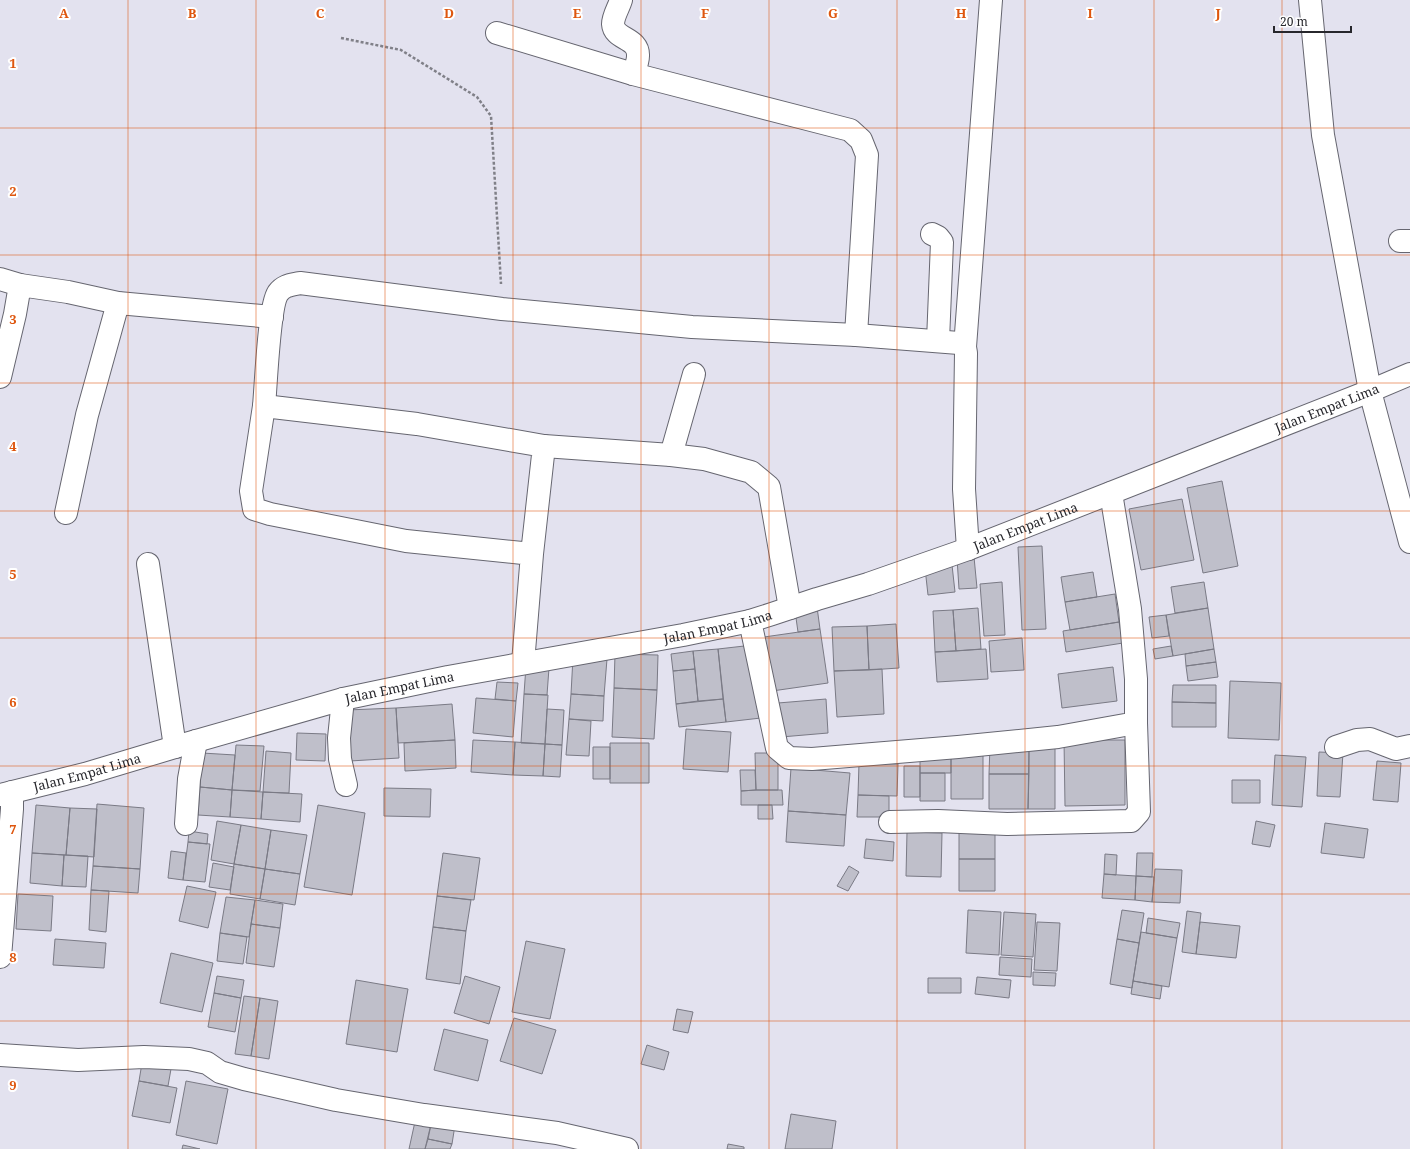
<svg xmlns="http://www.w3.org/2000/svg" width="1410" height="1149" font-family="'Noto Serif',serif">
  <rect width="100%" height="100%" fill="#e3e2ef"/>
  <path fill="#bfbfca" stroke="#7a7a85" d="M1222,481L1238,566L1203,573L1187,488Z
    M1182,499L1194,560L1141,570L1129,509Z
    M1042,546L1046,629L1022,630L1018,547Z
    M974,557L977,588L959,589L957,558Z
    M952,565L955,592L928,595L925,568Z
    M1093,572L1097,597L1065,602L1061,577Z
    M1002,582L1005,635L984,636L980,584Z
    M1204,582L1208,608L1175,613L1171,587Z
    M1115,594L1119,622L1070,630L1065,602Z
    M817,607L820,629L798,632L795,611Z
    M978,608L981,649L956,651L953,610Z
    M1208,608L1214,649L1173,656L1166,615Z
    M953,610L956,651L935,652L933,611Z
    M1166,615L1169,636L1152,638L1149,617Z
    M1119,622L1123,643L1066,652L1063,631Z
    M896,624L899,668L869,670L867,626Z
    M867,626L869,670L834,671L832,627Z
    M820,629L828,683L772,691L764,637Z
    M1022,638L1024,670L991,672L989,641Z
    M753,645L761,718L726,722L718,649Z
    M1171,646L1173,656L1155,659L1153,649Z
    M718,649L723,699L698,701L693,651Z
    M986,649L988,679L937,682L935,652Z
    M1214,649L1216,662L1186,666L1185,654Z
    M693,651L695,669L673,671L671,654Z
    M615,654L658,655L657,690L614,688Z
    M573,657L607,659L604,696L571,694Z
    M1216,662L1218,677L1188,681L1186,666Z
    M526,666L549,668L547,695L524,694Z
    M1113,667L1117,701L1062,708L1058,674Z
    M695,669L698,701L676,704L673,671Z
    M882,669L884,714L837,717L834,671Z
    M1230,681L1281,683L1279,740L1228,738Z
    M497,682L518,683L516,701L495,699Z
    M1173,685H1216V703L1172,702Z
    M614,688L657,690L654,739L612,737Z
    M524,694L548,695L545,744L521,743Z
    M571,694L604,696L603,721L569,719Z
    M476,698L516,701L513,737L473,733Z
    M723,699L726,722L679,727L676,704Z
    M826,699L828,733L781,737L778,703Z
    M1172,702L1216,703V727H1172Z
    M452,704L455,740L398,743L396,708Z
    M396,708L399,758L350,761L347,710Z
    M547,709L564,710L562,745L545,744Z
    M569,719L591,721L589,756L566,755Z
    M686,729L731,732L728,772L683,769Z
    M297,733L326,734L325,761L296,760Z
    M455,740L456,768L405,771L404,743Z
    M473,740L515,742L513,775L471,772Z
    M1064,740H1125V805L1065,806Z
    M515,742L545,744L543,776L513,775Z
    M610,743H649V783H610Z
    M545,744L562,745L560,777L543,776Z
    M236,745L264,746L260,791L232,790Z
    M990,746L1029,747V774H989Z
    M593,747H610V779H593Z
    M1029,747H1055V809H1028Z
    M266,751L291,753L289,793L263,792Z
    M920,751H951V773H920Z
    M951,751H983V799H951Z
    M1319,752L1343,753L1340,797L1317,796Z
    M202,753L235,755L232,790L200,787Z
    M755,753H778V790H756Z
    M1275,755L1306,757L1302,807L1272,805Z
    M1377,761L1401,763L1398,802L1373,800Z
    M859,763L898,764L897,796L858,795Z
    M904,766H920V797H904Z
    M791,768L850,773L846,815L788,811Z
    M740,770H755L756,790L741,791Z
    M920,773H945V801H920Z
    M989,774H1029L1028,809H989Z
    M1232,780H1260V803H1232Z
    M200,787L232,790L230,817L198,815Z
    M384,788L431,789L430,817L384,816Z
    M232,790L263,792L261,819L230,817Z
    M756,790H782L783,805H741V791Z
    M263,792L302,794L300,822L261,819Z
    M858,795L889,796V817H857Z
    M97,804L144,808L140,869L93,866Z
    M36,805L70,808L66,855L32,853Z
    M318,805L365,813L352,895L304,887Z
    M758,805H772L773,819H758Z
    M70,808L97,809L94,857L66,855Z
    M788,811L846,815L844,846L786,842Z
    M217,821L241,825L234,864L211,860Z
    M1256,821L1275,825L1270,847L1252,844Z
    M1325,823L1368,829L1364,858L1321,853Z
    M241,825L271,830L265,869L234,864Z
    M959,827H995V859H959Z
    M271,830L307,835L300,874L265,869Z
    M189,831L208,834L207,844L188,842Z
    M907,832L942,833L941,877L906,876Z
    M866,839L894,842L893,861L864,858Z
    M188,842L210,844L205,882L183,880Z
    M171,851L186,853L183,880L168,878Z
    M32,853L64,855L62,886L30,883Z
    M443,853L480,858L474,900L437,896Z
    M1137,853H1153L1152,877L1136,876Z
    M1105,854L1117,855L1116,875L1104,874Z
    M64,855L88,856L86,887L62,886Z
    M959,859H995V891H959Z
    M213,863L234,867L230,890L209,887Z
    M234,864L265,869L260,899L230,894Z
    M93,866L140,869L138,893L91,890Z
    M849,866L859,872L848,891L837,886Z
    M265,869L300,874L295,905L260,899Z
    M1155,869L1182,870L1180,903L1152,902Z
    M1104,874L1136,876L1135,900L1102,898Z
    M1136,876L1154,877L1152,902L1135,900Z
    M187,886L216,892L208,928L179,921Z
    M91,890L109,891L106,932L89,930Z
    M18,894L53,896L51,931L16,929Z
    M437,896L471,900L466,931L433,927Z
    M226,897L255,900L249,937L220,933Z
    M255,900L283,904L280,928L251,924Z
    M968,910L1001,912L999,955L966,953Z
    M1122,910L1144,913L1139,943L1117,939Z
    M1187,911L1201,913L1196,954L1182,952Z
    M1004,912L1036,914L1033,957L1001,955Z
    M1148,918L1180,923L1177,938L1146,933Z
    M1037,922L1060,923L1057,971L1034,970Z
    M1200,922L1240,926L1236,958L1196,954Z
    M251,924L280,928L274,967L246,963Z
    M433,927L466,931L460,984L426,979Z
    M1141,932L1177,938L1169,987L1133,981Z
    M220,933L247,937L243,964L217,961Z
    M55,939L106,943L104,968L53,965Z
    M1117,939L1139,943L1132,988L1110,984Z
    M526,941L565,949L550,1019L512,1012Z
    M171,953L213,963L202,1012L160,1003Z
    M1000,957L1032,959L1031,977L999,975Z
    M1033,972L1056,973L1055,986L1033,985Z
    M217,976L244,980L241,998L214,993Z
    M465,976L500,987L489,1024L454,1013Z
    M977,977L1011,980L1009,998L975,994Z
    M928,978H961V993H928Z
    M356,980L408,989L397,1052L346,1044Z
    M1133,981L1162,986L1160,999L1131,994Z
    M214,993L241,998L235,1032L208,1027Z
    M244,996L260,998L251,1056L235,1054Z
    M260,998L278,1001L269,1059L251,1056Z
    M677,1009L693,1012L688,1033L673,1030Z
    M514,1018L556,1030L542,1074L500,1061Z
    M444,1029L488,1040L478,1081L434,1070Z
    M647,1045L669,1052L664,1070L641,1064Z
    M142,1063L171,1069L168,1086L139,1081Z
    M139,1081L177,1088L170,1123L132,1116Z
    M186,1081L228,1089L217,1144L176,1135Z
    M791,1114L836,1121L832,1149H785Z
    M416,1117L432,1120L425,1149H409Z
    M432,1120L455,1125L452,1144L428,1139Z
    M428,1139L452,1144L450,1149H425Z
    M728,1144L744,1147V1149H727Z
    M183,1145L200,1149H182Z"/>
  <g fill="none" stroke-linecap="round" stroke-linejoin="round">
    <g stroke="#666670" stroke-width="24">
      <g id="minor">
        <path d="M621,0C619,7 613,16 613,24C614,40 639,37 638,56C638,62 635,69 633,74L850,130L861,140L867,155L856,335"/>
        <path d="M1310,0L1323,135L1370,391L1410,542"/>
        <path d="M497,33L633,74"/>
        <path d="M932,234L938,237L942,242L938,341"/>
        <path d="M1400,241H1410"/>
        <path d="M0,279L20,285"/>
        <path d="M0,377L15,314L20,285L68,292L118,303L272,317"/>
        <path d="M264,406C266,385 269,306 278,293C284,285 291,285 300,283L502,309L692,327L856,335L959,343L965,347"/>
        <path d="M544,446L671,455L704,459L751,472L769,487L790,608"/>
        <path d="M671,455L694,374"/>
        <path d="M66,513L87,415L118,303"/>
        <path d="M968,549L964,489L966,353L965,347L991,0"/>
        <path d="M148,564L175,747"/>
        <path d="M750,621L777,748L789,758L812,759L958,747L1058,737L1136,723V679L1130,609L1111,493"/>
        <path d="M523,663L532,554L544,446L417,424L264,406L251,491L254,509L270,514L406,541L532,554"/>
        <path d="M343,699L339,738L340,759L346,785"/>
        <path d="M1336,747L1357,740L1370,739L1396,749L1410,746"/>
        <path id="s1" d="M0,795L85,774L175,747L343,699L448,677L683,635L750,621L772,614L817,599L868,584L968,549L1370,391L1410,374"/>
        <path d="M890,822L938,821L1007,824L1131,821L1139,812L1136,723"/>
        <path d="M186,824L189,779L196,741"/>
        <path d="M0,957L12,809V792"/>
        <path d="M0,1055L78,1060L144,1057L189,1059L207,1063L220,1072L244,1079L336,1100L424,1115L557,1133L627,1149"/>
      </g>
    </g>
    <path stroke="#808088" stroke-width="2.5" stroke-dasharray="3 2" stroke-linecap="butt" d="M341,38L401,50L477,97L491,116L501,284"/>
    <use href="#minor" stroke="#fff" stroke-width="22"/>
  </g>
  <path fill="none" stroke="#de560e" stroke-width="1" stroke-opacity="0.55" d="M128,0V1149M256,0V1149M385,0V1149M513,0V1149M641,0V1149M769,0V1149M897,0V1149M1025,0V1149M1154,0V1149M1282,0V1149M0,128H1410M0,255H1410M0,383H1410M0,511H1410M0,638H1410M0,766H1410M0,894H1410M0,1021H1410"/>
  <g text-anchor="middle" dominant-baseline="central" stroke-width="4" stroke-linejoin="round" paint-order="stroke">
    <g font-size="13" fill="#27272c" stroke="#fff">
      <text stroke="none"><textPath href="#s1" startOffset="1386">Jalan Empat Lima</textPath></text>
      <text stroke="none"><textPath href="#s1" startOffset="1062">Jalan Empat Lima</textPath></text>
      <text stroke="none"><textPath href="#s1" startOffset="738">Jalan Empat Lima</textPath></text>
      <text stroke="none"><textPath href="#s1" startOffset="414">Jalan Empat Lima</textPath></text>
      <text stroke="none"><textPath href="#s1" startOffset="90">Jalan Empat Lima</textPath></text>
    </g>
  </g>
  <g font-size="13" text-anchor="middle" font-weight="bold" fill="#de560e" stroke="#fff" stroke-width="4" stroke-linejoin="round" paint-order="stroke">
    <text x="64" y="18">A</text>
    <text x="192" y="18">B</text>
    <text x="320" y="18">C</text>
    <text x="449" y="18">D</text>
    <text x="577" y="18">E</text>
    <text x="705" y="18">F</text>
    <text x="833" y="18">G</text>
    <text x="961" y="18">H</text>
    <text x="1090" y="18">I</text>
    <text x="1218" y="18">J</text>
    <text x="13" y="68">1</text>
    <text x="13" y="196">2</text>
    <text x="13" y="324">3</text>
    <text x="13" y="451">4</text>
    <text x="13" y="579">5</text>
    <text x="13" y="707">6</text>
    <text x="13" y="834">7</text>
    <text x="13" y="962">8</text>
    <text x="13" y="1090">9</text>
  </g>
  <path d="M1274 26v6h77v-6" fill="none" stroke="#27272c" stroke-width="2"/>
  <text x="1280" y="26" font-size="12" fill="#27272c" stroke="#ffffff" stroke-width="3" paint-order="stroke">20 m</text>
</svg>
